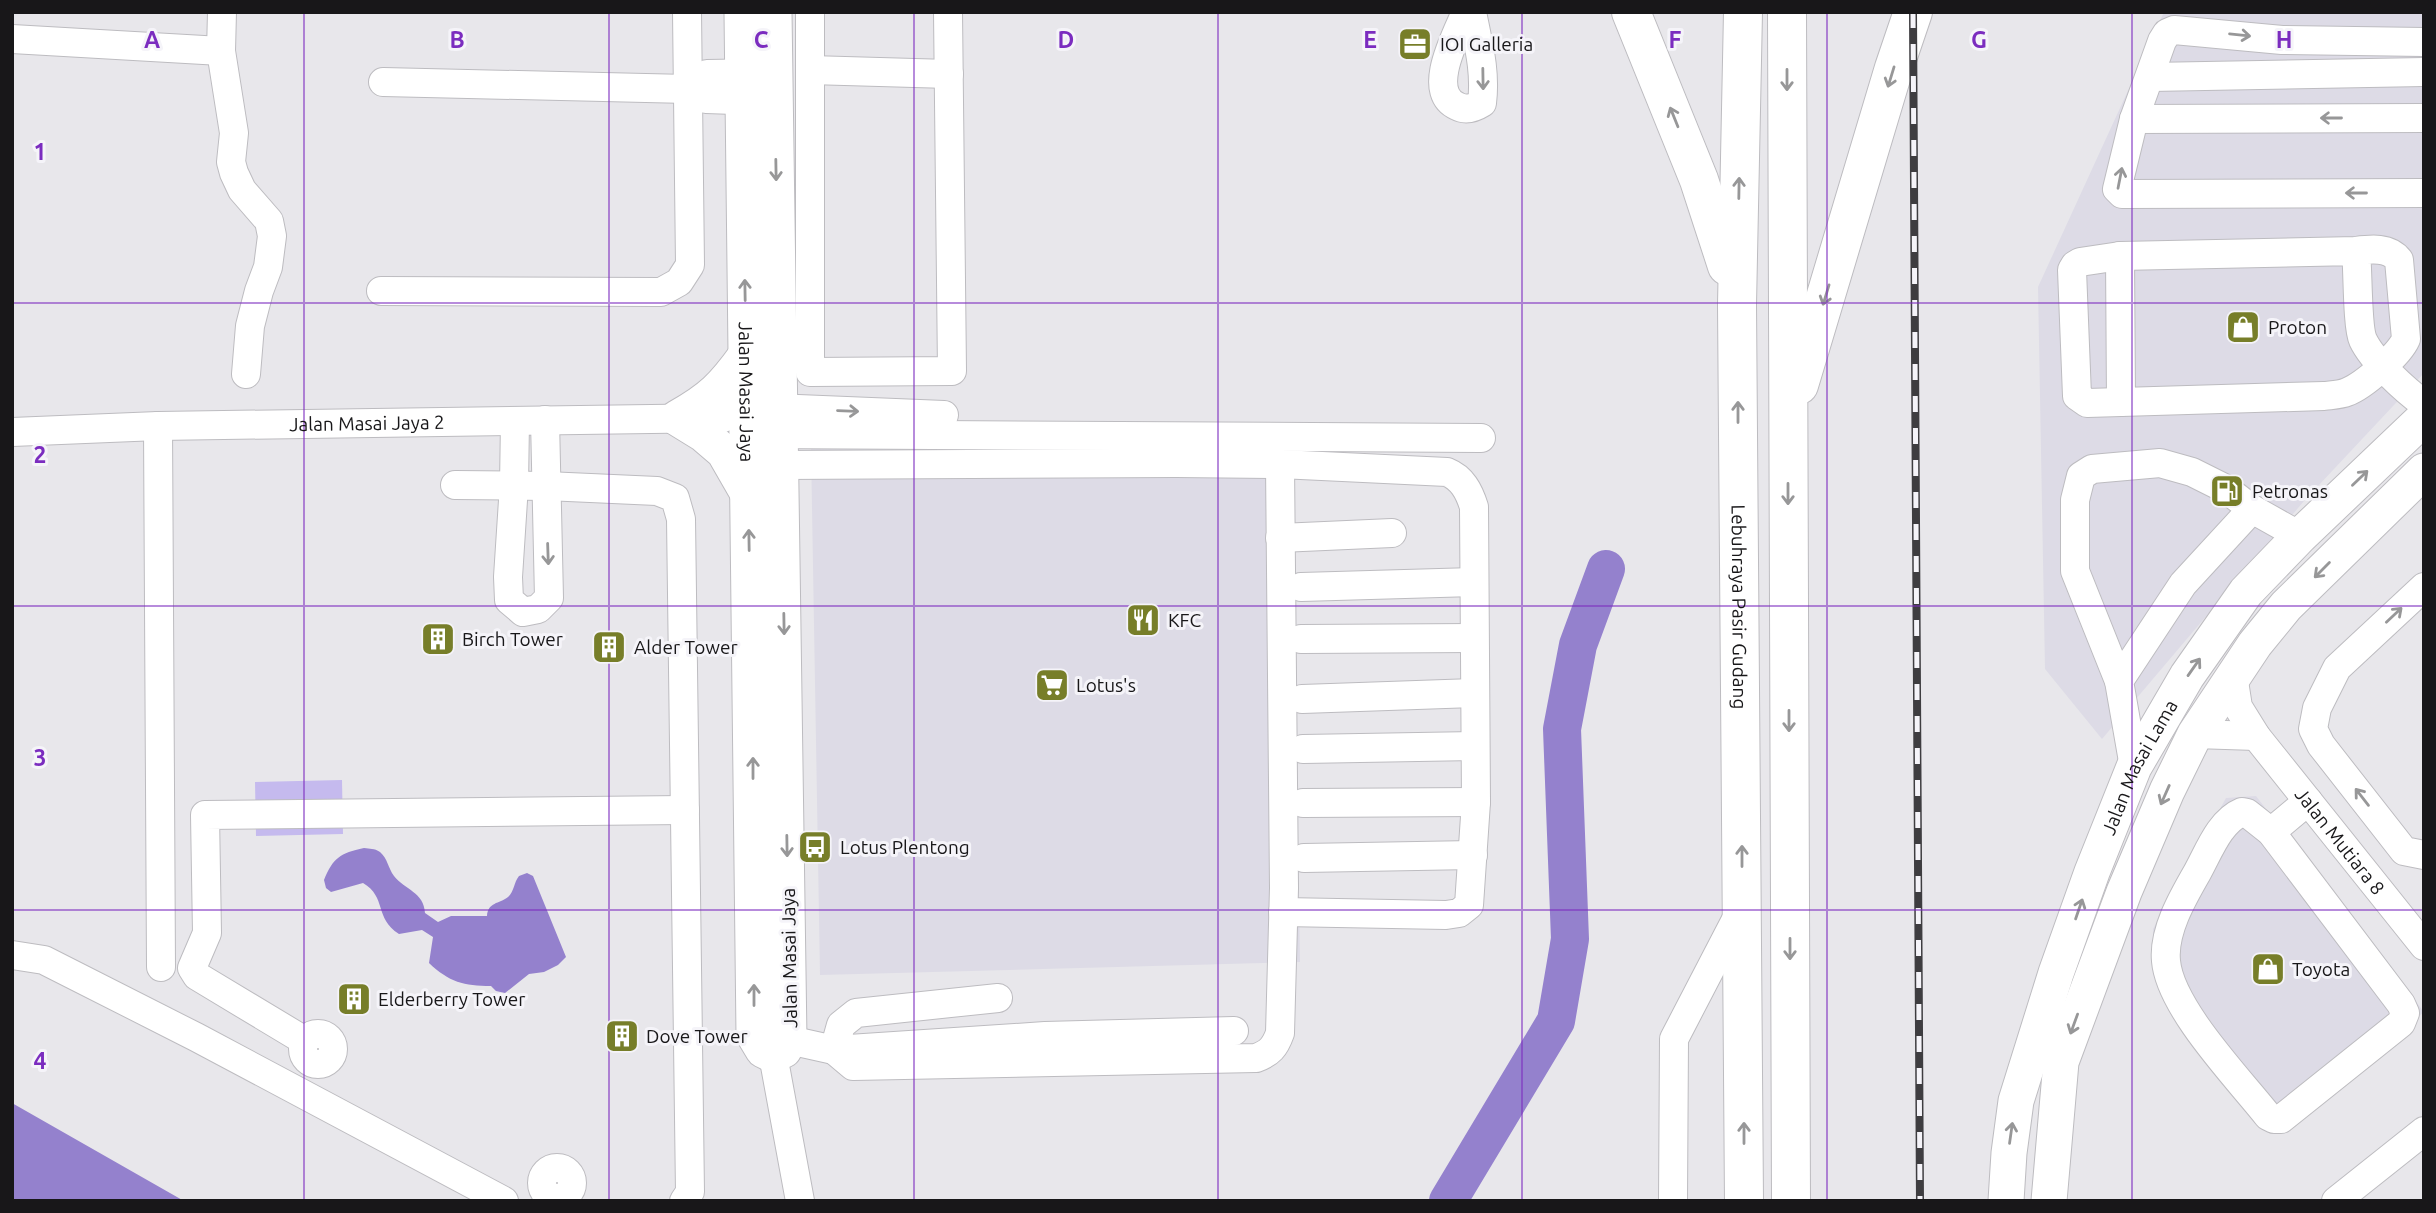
<svg xmlns="http://www.w3.org/2000/svg" width="2436" height="1213" font-family="Ubuntu,sans-serif">
  <rect width="100%" height="100%" fill="#e8e7eb"/>
  <path fill="#dddbe6" d="M2164,12H2424V373L2304,501L2102,739L2045,669L2038,287Z
    M811,449L1292,453L1300,962L820,975Z
    M2256,796L2424,1012L2280,1129L2156,978L2153,929L2226,798Z"/>
  <path fill="#c5baee" d="M342,780L343,834L256,836L255,782Z"/>
  <path fill="#9481cd" d="M364,848C370,849 374,848 380,852C388,859 388,868 394,876C405,890 424,892 425,913L438,922L451,916H487C488,902 499,904 508,897C514,892 514,882 519,876L527,873L533,876L566,957L558,965L544,972L529,974L505,993L496,991L491,986C464,986 449,982 429,963L433,937L422,930L399,934C374,918 387,897 363,883L331,892L326,888L324,880C333,858 340,853 364,848Z
    M12,1103L184,1201H12Z"/>
  <g fill="none" stroke-linecap="round" stroke-linejoin="round">
    <path stroke="#9481cd" stroke-width="38" d="M1448,1201L1556,1021L1570,939L1562,729L1578,645L1606,569"/>
    <g stroke="#bdbcc0" stroke-width="30">
      <g id="minor">
        <path d="M222,12L221,51L234,133L231,162L234,173L242,190L269,221L272,236L268,267L259,291L250,326L246,374"/>
        <path d="M810,12V372L952,371L948,12"/>
        <path d="M1466,12C1457,34 1425,92 1457,106C1466,111 1474,108 1482,103C1486,71 1478,43 1472,12"/>
        <path d="M12,39L221,51"/>
        <path d="M2424,42L2282,40L2174,30L2167,33L2162,41L2134,119L2117,189L2122,194L2424,193"/>
        <path d="M810,70L949,74"/>
        <path d="M2150,77L2424,72"/>
        <path d="M383,82L688,89L706,99L763,101"/>
        <path d="M688,89L707,74L764,73"/>
        <path d="M2134,119L2424,118"/>
        <path d="M2356,251L2120,256L2121,402L2324,396C2331,395 2340,395 2347,392C2363,386 2399,355 2406,339L2399,260C2389,247 2371,249 2356,251C2358,269 2357,327 2363,340C2373,361 2405,390 2424,404"/>
        <path d="M2120,256L2080,262L2075,265L2072,270L2077,396L2087,403L2121,402"/>
        <path d="M381,291L661,292L679,282L690,265L687,12"/>
        <path d="M515,421L514,485L508,577L509,600L523,612L538,609L549,598L545,420"/>
        <path d="M158,426L161,967"/>
        <path id="s1" d="M12,432L158,426L723,418L747,407L944,415"/>
        <path d="M759,434L1481,438"/>
        <path d="M781,465L1176,463L1280,464L1447,472C1462,478 1469,491 1474,507L1476,802L1469,905L1459,913L1446,915L1283,912"/>
        <path d="M455,485L546,486L657,491L675,498L681,519L690,1192L684,1201"/>
        <path d="M1280,538L1392,533"/>
        <path d="M1301,587L1474,582"/>
        <path d="M2424,587L2337,668L2317,708L2313,729L2321,745L2404,851L2424,855"/>
        <path d="M1301,639L1474,638"/>
        <path id="s2" d="M2233,675L2238,707L2256,736L2424,946"/>
        <path d="M2119,681L2075,571V500L2081,476L2092,469L2160,463L2192,472L2226,489L2252,509"/>
        <path d="M1302,699L1474,693"/>
        <path d="M2195,734L2256,736"/>
        <path d="M1303,749L1475,746"/>
        <path d="M2134,767L2119,681L2183,584L2252,509L2300,536"/>
        <path d="M1303,803L1476,802"/>
        <path d="M2242,812L2247,813L2271,832L2401,1004L2405,1013L2401,1023L2281,1119H2274L2268,1116C2238,1078 2170,1008 2166,961C2163,931 2183,897 2198,871C2209,851 2220,821 2242,812Z"/>
        <path d="M2271,832L2308,801"/>
        <path d="M1304,858L1473,855"/>
        <path d="M12,955L44,960L196,1037L504,1201"/>
        <path d="M998,998L856,1013L841,1025L834,1050L853,1066L1256,1058C1270,1053 1275,1047 1280,1033L1284,888L1280,464"/>
        <circle cx="318" cy="1049" r="15"/>
        <path d="M789,1040L834,1050L1045,1036L1234,1031"/>
        <path d="M305,1041L197,976L192,968L207,933L205,815L685,810"/>
        <path d="M773,1055L800,1201"/>
        <circle cx="557" cy="1183" r="15"/>
        <path d="M1673,1201L1674,1039L1740,912"/>
        <path d="M2336,1201L2424,1131"/>
      </g>
    </g>
    <g stroke="#bdbcc0" stroke-width="37">
      <g id="major">
        <path id="s3" d="M742,12L754,1035L763,1050L773,1055L784,1050L789,1040L774,12"/>
        <path d="M746,355C723,387 711,399 677,418L703,434L724,452L747,492"/>
        <path id="s4" d="M2006,1201L2009,1153L2016,1101L2056,973L2092,872L2134,767L2187,676L2246,592L2300,536L2424,418"/>
        <path d="M2049,1201L2061,1062L2124,892L2167,791L2195,734L2255,644L2286,606L2424,471"/>
      </g>
    </g>
    <g stroke="#bdbcc0" stroke-width="40">
      <g id="highway">
        <path d="M1631,12L1699,180L1727,266"/>
        <path id="s5" d="M1743,12L1737,305L1744,1201"/>
        <path d="M1787,12L1791,1201"/>
        <path d="M1799,385L1894,68L1913,12"/>
      </g>
    </g>
    <use href="#minor" stroke="#fff" stroke-width="28"/>
    <use href="#major" stroke="#fff" stroke-width="35"/>
    <use href="#highway" stroke="#fff" stroke-width="38"/>
    <g stroke="#3e3d40" stroke-width="8">
      <path id="rail" d="M1913,12L1920,1201"/>
    </g>
    <use href="#rail" stroke="#f5f4f9" stroke-width="5" stroke-dasharray="16" stroke-linecap="butt"/>
  </g>
  <defs><path id="oneway-shaft" d="M-6 0H5M1.5-3L5.5 0L1.5 3" fill="none" stroke-width="1.6" stroke-linecap="round" stroke-linejoin="round" transform="scale(1.75)"/></defs>
  <g stroke="#979798">
    <use href="#oneway-shaft" transform="translate(2240 35) rotate(6)"/>
    <use href="#oneway-shaft" transform="translate(1891 77) rotate(107)"/>
    <use href="#oneway-shaft" transform="translate(1483 79) rotate(89)"/>
    <use href="#oneway-shaft" transform="translate(1787 80) rotate(90)"/>
    <use href="#oneway-shaft" transform="translate(1674 117) rotate(-112)"/>
    <use href="#oneway-shaft" transform="translate(2331 118) rotate(180)"/>
    <use href="#oneway-shaft" transform="translate(776 170) rotate(89)"/>
    <use href="#oneway-shaft" transform="translate(2120 178) rotate(-79)"/>
    <use href="#oneway-shaft" transform="translate(1739 188) rotate(-89)"/>
    <use href="#oneway-shaft" transform="translate(2356 193) rotate(180)"/>
    <use href="#oneway-shaft" transform="translate(745 290) rotate(-91)"/>
    <use href="#oneway-shaft" transform="translate(1826 295) rotate(107)"/>
    <use href="#oneway-shaft" transform="translate(848 411) rotate(2)"/>
    <use href="#oneway-shaft" transform="translate(1738 412) rotate(-90)"/>
    <use href="#oneway-shaft" transform="translate(2360 478) rotate(-44)"/>
    <use href="#oneway-shaft" transform="translate(1788 494) rotate(90)"/>
    <use href="#oneway-shaft" transform="translate(749 540) rotate(-91)"/>
    <use href="#oneway-shaft" transform="translate(548 554) rotate(88)"/>
    <use href="#oneway-shaft" transform="translate(2322 570) rotate(135)"/>
    <use href="#oneway-shaft" transform="translate(2394 615) rotate(-43)"/>
    <use href="#oneway-shaft" transform="translate(784 624) rotate(89)"/>
    <use href="#oneway-shaft" transform="translate(2194 667) rotate(-55)"/>
    <use href="#oneway-shaft" transform="translate(1789 721) rotate(90)"/>
    <use href="#oneway-shaft" transform="translate(753 768) rotate(-90)"/>
    <use href="#oneway-shaft" transform="translate(2165 795) rotate(114)"/>
    <use href="#oneway-shaft" transform="translate(2362 797) rotate(-128)"/>
    <use href="#oneway-shaft" transform="translate(787 846) rotate(89)"/>
    <use href="#oneway-shaft" transform="translate(1742 856) rotate(-90)"/>
    <use href="#oneway-shaft" transform="translate(2079 909) rotate(-71)"/>
    <use href="#oneway-shaft" transform="translate(1790 949) rotate(90)"/>
    <use href="#oneway-shaft" transform="translate(754 995) rotate(-90)"/>
    <use href="#oneway-shaft" transform="translate(2074 1024) rotate(110)"/>
    <use href="#oneway-shaft" transform="translate(1744 1133) rotate(-90)"/>
    <use href="#oneway-shaft" transform="translate(2011 1133) rotate(-82)"/>
  </g>
  <path fill="none" stroke="#7b2cbf" stroke-width="2" stroke-opacity="0.55" d="M304,12V1201M609,12V1201M914,12V1201M1218,12V1201M1522,12V1201M1827,12V1201M2132,12V1201M12,303H2424M12,606H2424M12,910H2424"/>
  <defs>
    <g id="office-square" transform="scale(1.75)"><rect x="-9" y="-9" width="18" height="18" rx="4" fill="#777e29" stroke="#f5f4f9"/><path d="M-6-3h4V-5.5h4V-3h4V5H-6ZM-1-4.5V-3h2v-1.5ZM-6 0V1H6V0Z" fill="#fff"/></g>
    <g id="shop-square" transform="scale(1.75)"><rect x="-9" y="-9" width="18" height="18" rx="4" fill="#777e29" stroke="#f5f4f9"/><path d="M-5-2.5h2.3a2.7 3.5 0 0 1 5.4 0H5L5.5 6h-11ZM-1.5-2.5h3a1.5 2.3 0 0 0-3 0Z" fill="#fff"/></g>
    <g id="fuel-square" transform="scale(1.75)"><rect x="-9" y="-9" width="18" height="18" rx="4" fill="#777e29" stroke="#f5f4f9"/><path d="M-5.5-6h7V0h2V4h1.3V-2.5L3-4.5l.8-.8L6-3V5H2.5V1h-1V6h-7ZM-4.2-4.7v3.2H.2V-4.7Z" fill="#fff"/></g>
    <g id="restaurant-square" transform="scale(1.75)"><rect x="-9" y="-9" width="18" height="18" rx="4" fill="#777e29" stroke="#f5f4f9"/><path d="M-5-6h1v4h1v-4h1v4h1v-4h1v5L-1.5 .5V6h-2V.5L-5-1ZM5-6V6H3V1.5H1.5Q1.5-4 5-6Z" fill="#fff"/></g>
    <g id="building-square" transform="scale(1.75)"><rect x="-9" y="-9" width="18" height="18" rx="4" fill="#777e29" stroke="#f5f4f9"/><path d="M-4-6H4V6H1V3H-1V6H-4ZM-2.5-4.3h1.7v1.8h-1.7ZM.8-4.3h1.7v1.8H.8ZM-2.5-1h1.7V.8h-1.7ZM.8-1h1.7V.8H.8Z" fill="#fff"/></g>
    <g id="supermarket-square" transform="scale(1.75)"><rect x="-9" y="-9" width="18" height="18" rx="4" fill="#777e29" stroke="#f5f4f9"/><path d="M-6-5.5h2.5l.6 2H6L4.5 2H-2.5L-4.4-4H-6ZM-1.5 3.2a1.3 1.3 0 1 0 .1 0ZM3 3.2a1.3 1.3 0 1 0 .1 0Z" fill="#fff"/></g>
    <g id="bus-square" transform="scale(1.75)"><rect x="-9" y="-9" width="18" height="18" rx="4" fill="#777e29" stroke="#f5f4f9"/><path d="M-5-6H5V4H4V6H2V4H-2V6H-4V4H-5ZM-3.5-4V0h7V-4ZM-3.5 1.2v1.5H-2V1.2ZM2 1.2v1.5H3.5V1.2Z" fill="#fff"/></g>
  </defs>
  <g fill-rule="evenodd">
    <use href="#office-square" x="1415" y="44"/>
    <use href="#shop-square" x="2243" y="327"/>
    <use href="#fuel-square" x="2227" y="491"/>
    <use href="#restaurant-square" x="1143" y="620"/>
    <use href="#building-square" x="438" y="639"/>
    <use href="#building-square" x="609" y="647"/>
    <use href="#supermarket-square" x="1052" y="685"/>
    <use href="#bus-square" x="815" y="847"/>
    <use href="#shop-square" x="2268" y="969"/>
    <use href="#building-square" x="354" y="999"/>
    <use href="#building-square" x="622" y="1036"/>
  </g>
  <g text-anchor="middle" dominant-baseline="central" stroke-width="6" stroke-linejoin="round" paint-order="stroke">
    <g font-size="19" fill="#181719" stroke="#f5f4f9" text-anchor="start">
      <text x="1440" y="44">IOI Galleria</text>
      <text x="2268" y="327">Proton</text>
      <text x="2252" y="491">Petronas</text>
      <text x="1168" y="620">KFC</text>
      <text x="462" y="639">Birch Tower</text>
      <text x="634" y="647">Alder Tower</text>
      <text x="1076" y="685">Lotus's</text>
      <text x="840" y="847">Lotus Plentong</text>
      <text x="2292" y="969">Toyota</text>
      <text x="378" y="999">Elderberry Tower</text>
      <text x="646" y="1036">Dove Tower</text>
    </g>
    <g font-size="19" fill="#181719" stroke="#f5f4f9">
      <text stroke="none"><textPath href="#s3" startOffset="380">Jalan Masai Jaya</textPath></text>
      <text stroke="none"><textPath href="#s1" startOffset="355">Jalan Masai Jaya 2</textPath></text>
      <text stroke="none"><textPath href="#s5" startOffset="595">Lebuhraya Pasir Gudang</textPath></text>
      <text stroke="none"><textPath href="#s4" startOffset="457">Jalan Masai Lama</textPath></text>
      <text stroke="none"><textPath href="#s2" startOffset="201">Jalan Mutiara 8</textPath></text>
      <text transform="translate(789 958) rotate(-91)">Jalan Masai Jaya</text>
    </g>
  </g>
  <g font-size="23" text-anchor="middle" font-weight="bold" fill="#7b2cbf" stroke="#f5f4f9" stroke-width="6" stroke-linejoin="round" paint-order="stroke">
    <text x="152" y="48">A</text>
    <text x="457" y="48">B</text>
    <text x="761" y="48">C</text>
    <text x="1066" y="48">D</text>
    <text x="1370" y="48">E</text>
    <text x="1675" y="48">F</text>
    <text x="1979" y="48">G</text>
    <text x="2284" y="48">H</text>
    <text x="40" y="160">1</text>
    <text x="40" y="463">2</text>
    <text x="40" y="766">3</text>
    <text x="40" y="1069">4</text>
  </g>
  <rect width="2436" height="1213" fill="none" stroke="#181719" stroke-width="28"/>
</svg>
